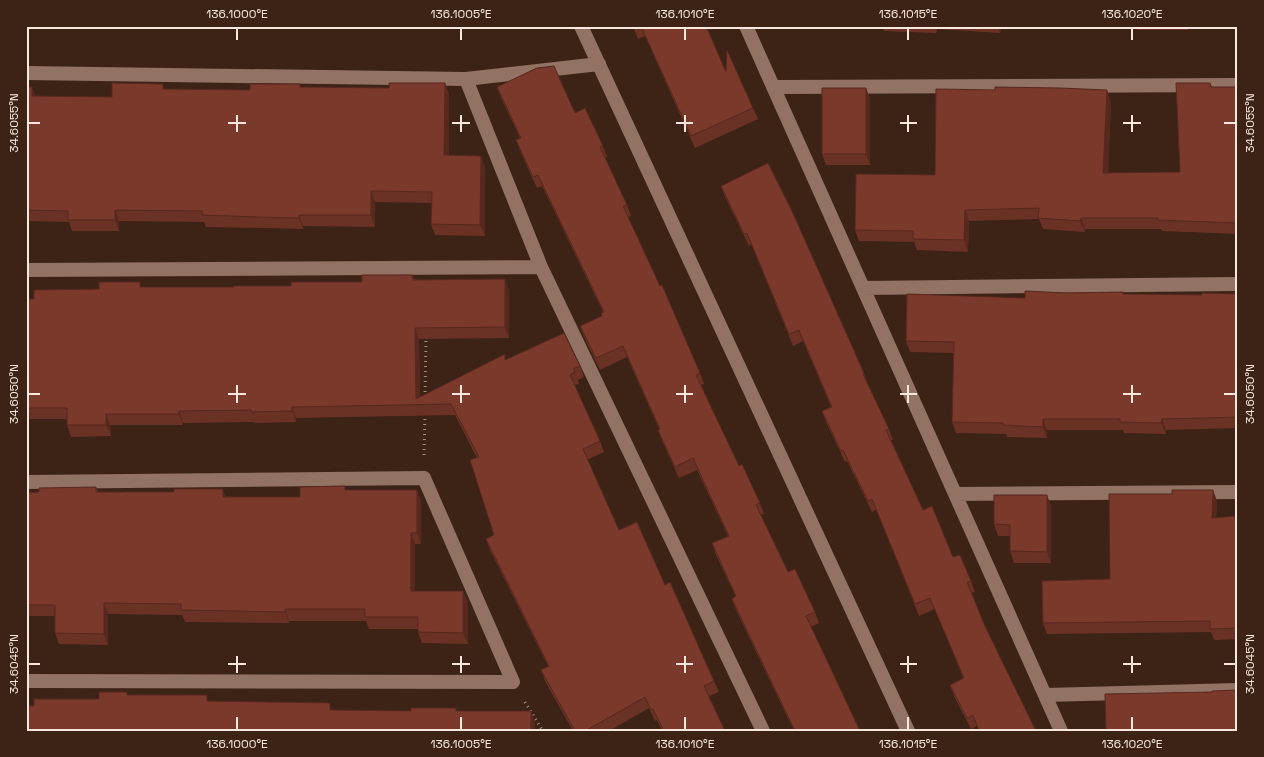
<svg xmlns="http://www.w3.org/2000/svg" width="1264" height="757" font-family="'Space Grotesk',sans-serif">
  <rect width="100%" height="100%" fill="#3d2316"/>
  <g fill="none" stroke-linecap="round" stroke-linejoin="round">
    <path stroke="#a38d82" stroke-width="3" stroke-dasharray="1 4" stroke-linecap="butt" d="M425,397L426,336
      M424,455L425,413
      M525,702L543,731"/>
    <path stroke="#917263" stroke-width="14" d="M746,26L1061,731
      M26,73L466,79L599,64
      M466,79L541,267L763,731
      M774,87L1238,85
      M26,270L541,267
      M863,288L1238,284
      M26,482L424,478L513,682L26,681
      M955,494L1238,492
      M1045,695L1238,690"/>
    <path stroke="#917263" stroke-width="14" d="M581,26L908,731"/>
  </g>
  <path fill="#6a3125" d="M633,26H706L726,72L753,108L758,119L695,148L645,36L638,39Z
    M882,26H1188V30H1137L1136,28L1001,29L1000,33L937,29L936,33L884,31Z
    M445,83L449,95V156L485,167V236L435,235L431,224L432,203L375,202V227L303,226V229L263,228L206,227L204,222L119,221V231H72L69,222L26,221V87H32L35,96L112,97L165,89L250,90L301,87L389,88Z
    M1210,83L1212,87H1238V234L1162,231L1161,229H1085V232L1043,229L1039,219L969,221L968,252L917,250L914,242L859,241L855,230L935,175L1111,102L1108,173L1180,172Z
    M497,87L575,113L603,146L607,157L605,158L627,205L631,216L628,217L700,373L704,384L701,385L739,466L760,503L764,514L761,515L788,572L815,612L819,623L811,627L860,731H794L736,610L732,599L736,597L716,555L712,543L728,536L697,470L679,478L662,441L658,430L659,429L627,357L600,370L584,337L580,326L602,316L603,312L542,186L537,188L520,151L516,140L520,138L501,98Z
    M866,88L870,99V165H826L822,154Z
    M721,186L864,373L868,385L889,429L893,440H891L923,510L953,557L971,581L975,592L971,593L977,726L971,729L954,696L950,685L963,678L935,609L919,616L876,510L872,512L847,461L845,462L826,422L822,411L831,407L803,341L793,346L751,244L749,246L725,197Z
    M412,275L414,279L509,290V338L419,339L420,397L507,359L580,366L584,377L578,380L579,384L575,385L600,441L604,452L587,460L619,530L665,585L714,681L719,692L709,696L725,731H662L657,720L655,721L649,708L609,731H573L545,681L541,670L548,666L490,550L486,539L494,535L477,458L455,415L296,418V422L255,423L254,422L183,423V425H110L111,436L71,437L67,425V419H26V299H34L99,289L142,287H234L291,286L362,282Z
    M1123,292L1124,294L1202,295L1238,294V428L1166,430V434L1124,433L1123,430H1047V438L1007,437L1006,434L956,433L952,422L954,353L910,352L906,341L1025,298L1067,293Z
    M96,487L98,492L226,497H300L347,490H417L421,501V544H415V591H463L468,602V644L422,643L418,632V629H369L366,621H289V623L185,622L182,615L108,614V645L59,644L55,633V616H26V493L39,492Z
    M1217,501L1216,518L1238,516V639L1214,640L1211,632L1047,634L1043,623L1110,579Z
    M1051,506V563H1014L1010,551V536H998L994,524Z"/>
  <path fill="#56281e" d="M998,26H1000L1001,29L1000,33Z
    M445,83L449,95V167L444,155Z
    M32,87L36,98L32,96Z
    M866,88L870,99V165L866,154Z
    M1107,90L1111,102L1107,184L1103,173Z
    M481,156L485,167V236L480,225Z
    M371,191L375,202V227L371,215Z
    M115,210L119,221V231L115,220Z
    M965,210L969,221L968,252L964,240Z
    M299,215L303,226V229L299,218Z
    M1081,218L1085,229V232L1080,221Z
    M505,279L509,290V338L505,327Z
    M415,328L419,339L420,404L416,399Z
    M292,407L296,418V422L292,411Z
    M179,411L183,423V425L179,414Z
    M106,414L110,425L111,436L106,425Z
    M1043,419L1047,430V438L1043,427Z
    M1162,419L1166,430V434L1161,423Z
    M223,489L227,500L223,497Z
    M417,490L421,501V544L417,533Z
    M1213,490L1217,501L1216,529L1212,518Z
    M1047,495L1051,506V563L1047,552Z
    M411,533L415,544V602L411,591Z
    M463,591L468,602V644L463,633Z
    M104,603L108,614V645L104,634Z
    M285,609L289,621V623L285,612Z
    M531,711L535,722V731H531Z"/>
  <path fill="#7b392b" stroke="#56281e" d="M641,26H706L726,72L727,50L753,108L691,136Z
    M554,66L575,113L585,108L603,146L600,147L627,205L623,206L660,286L662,285L700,373L696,375L739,466L742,464L760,503L756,505L788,572L795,569L815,612L806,616L860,731H795L732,599L736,596L712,543L729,536L693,458L675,467L658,430L660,429L623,346L596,358L580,326L602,316L601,313L604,312L538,175L533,177L516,140L521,138L497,87L537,68Z
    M112,83L163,84V89L250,90V84H300V87L389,88V83H445L444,155L481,156L480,225L431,224L432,192L371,191V215H299V218L259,217L202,215V211L115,210V220H68V211L26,210V87H32V96L112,97Z
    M1176,83H1210L1211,87H1238V223L1157,220L1158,218H1081L1080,221L1038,218L1039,208L965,210L964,240L913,239V231L855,230L856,174L935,175L936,89L995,90V87L1060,88L1107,90L1103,173L1180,172Z
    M822,88H866V154H822Z
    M768,163L792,211L864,373L863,374L889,429L886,430L923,510L932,506L953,557L960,555L971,581L967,582L984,624L1036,731H979L973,715L967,718L950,685L964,678L930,598L915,604L872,499L868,501L843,450L841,451L822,411L832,407L799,330L789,334L747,233L744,234L721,186Z
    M362,275H412L413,280L505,279V327L415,328L416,399L505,354V360L564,333L580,366L573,369L575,372L570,375L600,441L583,449L619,530L637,522L665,585L670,582L714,681L704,686L725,731H664L653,709L651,710L645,697L585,731H575L541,670L549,666L486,539L494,535L470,460L479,457L451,404L292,407V411L251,412V410L179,411V414H106V425H67V408H26V299H34V290L99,289V282H140V287H234V286H291V282H362Z
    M1025,291L1067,293L1123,292V294L1202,295V293L1238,294V422V417L1162,419L1161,423L1120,422V419H1043V427L1003,425V423L952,422L954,342L906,341L907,294L1025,298Z
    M345,486V490H417V533H411V591H463V633L418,632V617H365V609H285V612L181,610V604L104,603V634L55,633V605H26V493L39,492V488L96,487V492H174V489H223V497H300V487Z
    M1172,490H1213L1212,518L1238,516V628L1210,629V621L1043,623L1042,581L1110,579L1109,494H1172Z
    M994,495H1047V552L1010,551V525L994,524Z
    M1238,690V731H1106L1105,694L1212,692V691Z
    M99,692H127V695H207V701L330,703V710L411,711V708H456V711H531V731H26V706H34V699H99Z"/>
  <path fill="none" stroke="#fae8df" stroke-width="2" d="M237,28V40M461,28V40M685,28V40M908,28V40M1132,28V40M237,115V132M461,115V132M685,115V132M908,115V132M1132,115V132M28,123H40M228,123H246M452,123H470M676,123H693M900,123H917M1123,123H1141M1224,123H1236M237,385V403M461,385V403M685,385V403M908,385V403M1132,385V403M28,394H40M228,394H246M452,394H470M676,394H693M900,394H917M1123,394H1141M1224,394H1236M237,656V673M461,656V673M685,656V673M908,656V673M1132,656V673M28,664H40M228,664H246M452,664H470M676,664H693M900,664H917M1123,664H1141M1224,664H1236M237,717V730M461,717V730M685,717V730M908,717V730M1132,717V730"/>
  <rect width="1264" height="757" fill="none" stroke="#3d2316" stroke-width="55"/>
  <rect x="28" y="28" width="1208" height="702" fill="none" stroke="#fae8df" stroke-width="2"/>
  <g font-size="12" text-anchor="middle" fill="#fae8df">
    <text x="237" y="18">136.1000°E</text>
    <text x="461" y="18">136.1005°E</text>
    <text x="685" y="18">136.1010°E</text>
    <text x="908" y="18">136.1015°E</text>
    <text x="1132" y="18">136.1020°E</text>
    <text transform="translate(14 123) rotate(-90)" y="4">34.6055°N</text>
    <text transform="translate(1250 123) rotate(-90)" y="4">34.6055°N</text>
    <text transform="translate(14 394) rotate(-90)" y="4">34.6050°N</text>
    <text transform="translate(1250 394) rotate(-90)" y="4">34.6050°N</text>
    <text transform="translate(14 664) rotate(-90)" y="4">34.6045°N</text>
    <text transform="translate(1250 664) rotate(-90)" y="4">34.6045°N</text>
    <text x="237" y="748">136.1000°E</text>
    <text x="461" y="748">136.1005°E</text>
    <text x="685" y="748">136.1010°E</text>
    <text x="908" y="748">136.1015°E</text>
    <text x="1132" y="748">136.1020°E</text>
  </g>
</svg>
